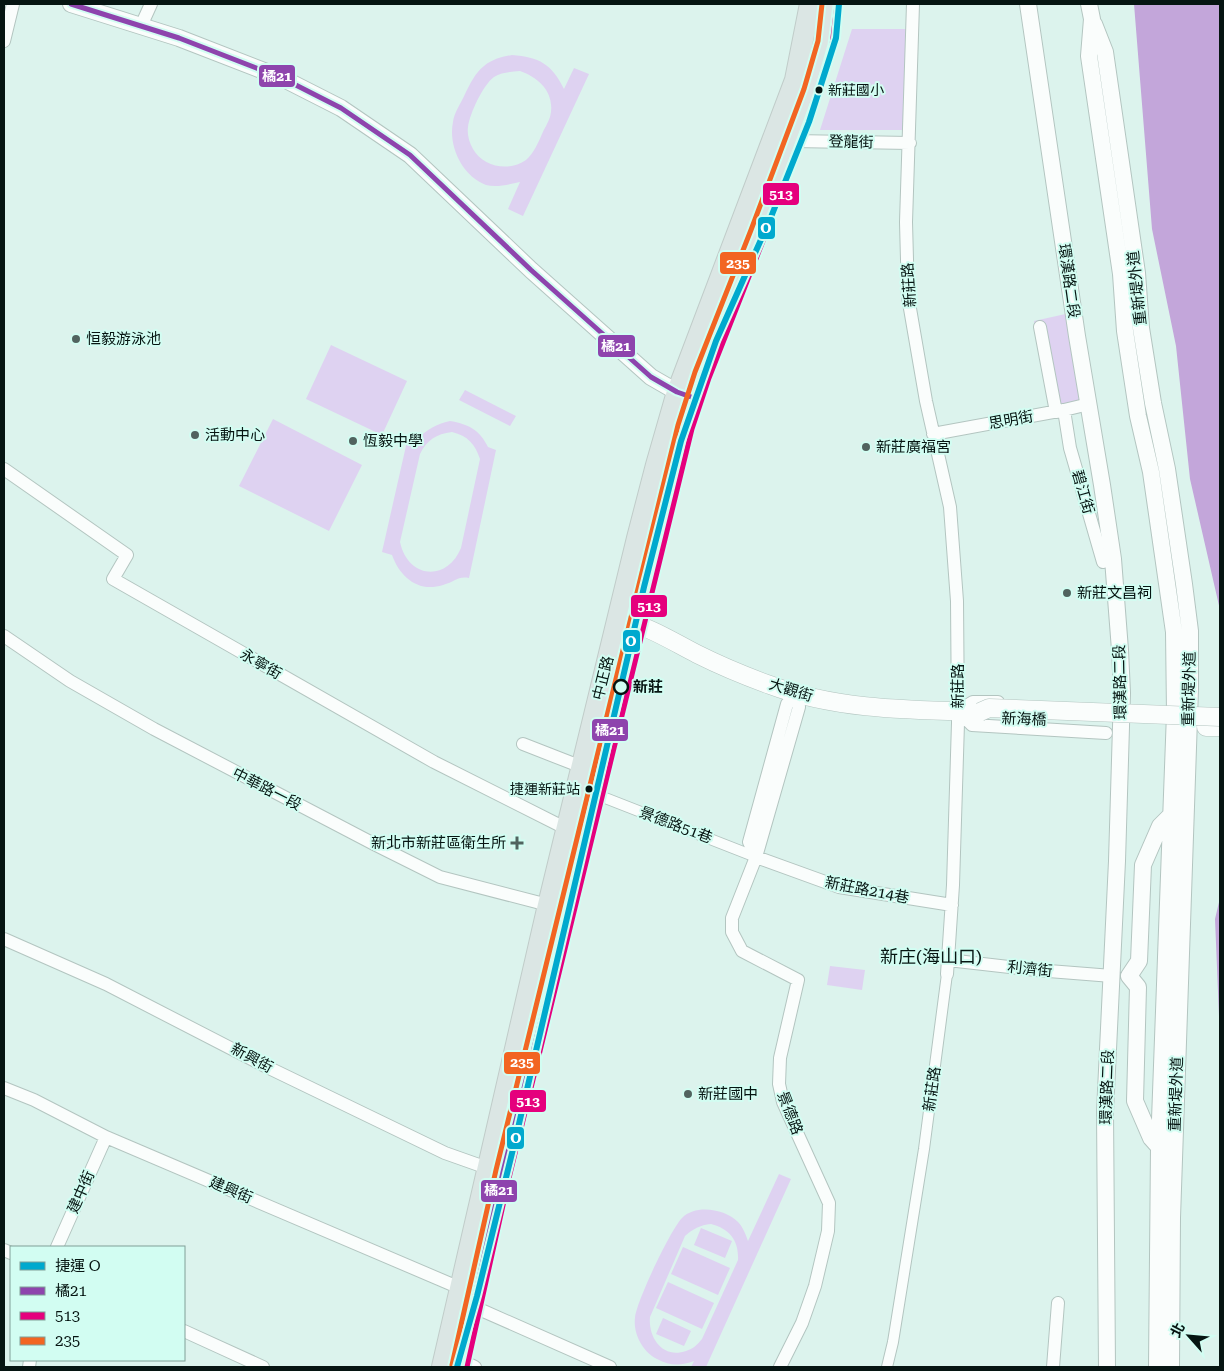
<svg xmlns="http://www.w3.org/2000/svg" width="1224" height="1371" font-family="'Roboto Serif','Noto Sans TC',serif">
  <rect width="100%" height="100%" fill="#dcf3ed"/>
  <path fill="#ded2f1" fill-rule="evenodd" d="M852,29H907V130H820Z
    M512,55C539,57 552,64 564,89L574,68L589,74L523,216L508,209L520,182C510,184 497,188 486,185C462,176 448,146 453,122C454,113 461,103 465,94C470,84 475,73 484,66C493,59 501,57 512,55ZM520,71C540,78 556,94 550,117C548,123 544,129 542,134C538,143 534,153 526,160C509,172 483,167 473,149C469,142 467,134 468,127C470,113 483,85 494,77C502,72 511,72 520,71Z
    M1070,313L1084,402L1057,408L1042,360L1034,321Z
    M331,345L407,381L382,435L306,399Z
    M465,390L516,416L510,426L459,400Z
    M273,419L362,465L329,531L239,486Z
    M450,421C468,424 480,430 488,447L496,450L469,578C457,576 455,582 443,585C418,593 400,577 392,555L382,552L408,437L417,439C428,429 436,424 450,421ZM452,432C468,436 475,444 480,459L461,548C447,582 408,579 400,542L420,454C427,440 436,434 452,432Z
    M830,966L865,970L862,990L827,985Z
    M779,1174L791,1179L706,1367H691L694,1361C681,1366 670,1366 657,1359C643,1352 633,1334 635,1318C636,1302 671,1229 682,1218C696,1204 725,1209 738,1222C743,1227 746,1235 748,1241ZM711,1224C730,1229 739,1241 738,1260L702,1339C698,1344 693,1349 686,1351C663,1359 648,1338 650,1317L685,1236C693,1229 700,1225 711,1224Z
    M701,1228L732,1241L725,1258L694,1245Z
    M683,1247L730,1268L718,1295L671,1274Z
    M668,1282L714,1303L702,1329L656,1308Z
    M663,1318L691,1331L684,1346L656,1334Z"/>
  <path fill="#c3a6da" d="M1134,4H1220V610L1190,479L1176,346L1152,229Z
    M1220,898V1040L1215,919Z"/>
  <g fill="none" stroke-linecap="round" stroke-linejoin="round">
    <g stroke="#b3c5c0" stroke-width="12">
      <path id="pedestrian" d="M595,794L756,857
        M887,1367L893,1342L924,1149L947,974"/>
    </g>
    <g stroke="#b3c5c0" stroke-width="14">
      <path id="minor" d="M913,4L906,222L908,297L926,401L950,507L957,601L958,723L953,885L947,974
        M141,26L151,4
        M4,41L13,4
        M793,141L910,143
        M1040,327L1056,412
        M1064,410L1070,448L1103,562L1113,559
        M933,434L1064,410L1089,404
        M4,469L127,555L113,579L434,762L567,829
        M4,636L70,681L154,729L374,844L440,877L548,905
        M958,711L972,725L1106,733
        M958,711L973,702H998
        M523,744L582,767
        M756,857L839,887L952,905
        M756,857L749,842L787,704L798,694
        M4,939L106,984L265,1066L445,1153L493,1170
        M948,960L1036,970L1112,976
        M4,1088L34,1100L106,1137L460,1288
        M57,1247L106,1137
        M4,1250L11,1253
        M472,1306L610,1367
        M184,1331L263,1367
        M461,1360L475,1367
        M29,1367L30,1360
        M780,1367L802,1323L815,1286L828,1231L829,1203L783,1102L779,1084L780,1058L798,980L742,951L732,932V918L756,857L799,707L798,694
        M1053,1367L1058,1303"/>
    </g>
    <g stroke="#b3c5c0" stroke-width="18">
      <path id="tertiary" d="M71,4L179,38L282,78L341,108L410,155L531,270L651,377L677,392L688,396
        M1028,4L1077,336L1102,485L1113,559L1120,650L1122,693L1117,861L1105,1112L1107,1367
        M1089,4L1092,19L1089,56L1121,274L1125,331L1138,416L1151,472L1174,632L1175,713L1159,1147L1157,1367
        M1094,24L1105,52L1137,273L1141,328L1153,403L1167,469L1184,584L1190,631V689L1172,1218L1171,1367
        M1129,976L1138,987L1135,1101L1151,1138L1159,1147
        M1129,976L1139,961L1143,865L1160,826L1171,815"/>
    </g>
    <g stroke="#b3c5c0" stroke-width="19">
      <path id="secondary" d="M617,619C647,625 670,640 697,654C721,666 745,676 770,685C837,710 910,710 980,712
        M1206,727H1220"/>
    </g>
    <g stroke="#c0ccc9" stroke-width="22">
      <path id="primary" d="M442,1367L548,905L637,538L656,465L677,392L795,80L810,4
        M459,1367L503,1172L685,427L702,375L758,233L811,91L825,43L830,4"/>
    </g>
    <use href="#pedestrian" stroke="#fafdfc" stroke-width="10"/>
    <use href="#minor" stroke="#fafdfc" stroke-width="12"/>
    <use href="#tertiary" stroke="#fafdfc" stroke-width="16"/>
    <use href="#secondary" stroke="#fafdfc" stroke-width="18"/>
    <use href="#primary" stroke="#dbe6e4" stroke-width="20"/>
    <g stroke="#b3c5c0" stroke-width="19" stroke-linecap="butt">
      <path id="secondary-bridge" d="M980,712L989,708L1220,717"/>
    </g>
    <use href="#secondary-bridge" stroke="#fafdfc" stroke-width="18"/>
    <g stroke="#d2fdf2" stroke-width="9">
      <path id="bus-1" d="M71,4L179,38L282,78L341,108L410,155L531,270L651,377L677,392L694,398L666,502L591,808L555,964L503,1172L459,1367"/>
    </g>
    <g stroke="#d2fdf2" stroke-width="9">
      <path id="bus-2" d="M467,1367L510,1174L692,429L709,378L765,236L818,94L832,45L837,5"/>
    </g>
    <g stroke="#d2fdf2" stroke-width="9">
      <path id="bus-3" d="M452,1365L496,1170L678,425L695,372L751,230L804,89L818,41L822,4"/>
    </g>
    <use href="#bus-1" stroke="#8e44ad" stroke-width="5"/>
    <use href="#bus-2" stroke="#e5007d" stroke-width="5"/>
    <use href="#bus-3" stroke="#f26522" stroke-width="5"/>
    <g stroke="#d2fdf2" stroke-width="10">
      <path id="metro-1" d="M457,1367L477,1296L515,1141L644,587L681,441L716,341L771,217L809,122L836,38L839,4"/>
    </g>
    <use href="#metro-1" stroke="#00a9ce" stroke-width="6"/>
  </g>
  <g fill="#061512" stroke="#d2fdf2" stroke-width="2">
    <circle cx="819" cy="90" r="4.5"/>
    <circle cx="589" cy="789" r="4.5"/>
  </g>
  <g fill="#51635f" stroke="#d2fdf2" stroke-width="2">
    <circle cx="76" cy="339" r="5"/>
    <circle cx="195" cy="435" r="5"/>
    <circle cx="353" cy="441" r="5"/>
    <circle cx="866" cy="447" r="5"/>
    <circle cx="1067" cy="593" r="5"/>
    <path d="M514.5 835.5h5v5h5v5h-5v5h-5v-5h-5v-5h5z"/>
    <circle cx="688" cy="1094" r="5"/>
  </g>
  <circle fill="#d2fdf2" stroke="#061512" stroke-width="2.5" cx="621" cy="687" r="7"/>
  <g text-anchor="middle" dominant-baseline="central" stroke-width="4" stroke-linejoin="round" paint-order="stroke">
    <g font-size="14" fill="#061512" stroke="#d2fdf2" text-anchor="start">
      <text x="828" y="90">新莊國小</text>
      <text x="580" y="789" text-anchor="end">捷運新莊站</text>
    </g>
    <g font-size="15" fill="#061512" stroke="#d2fdf2">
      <text transform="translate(851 142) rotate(1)">登龍街</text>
      <text transform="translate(1069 281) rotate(82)">環漢路二段</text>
      <text transform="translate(909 285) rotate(-94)">新莊路</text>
      <text transform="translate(1137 288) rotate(-96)">重新堤外道</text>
      <text transform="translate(1011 420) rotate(-10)">思明街</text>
      <text transform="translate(1083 492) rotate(74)">碧江街</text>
      <text transform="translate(261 664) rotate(30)">永寧街</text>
      <text transform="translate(603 678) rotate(-76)">中正路</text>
      <text transform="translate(1120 682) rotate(-91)">環漢路二段</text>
      <text transform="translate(958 686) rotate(-90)">新莊路</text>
      <text transform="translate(1189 689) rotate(-89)">重新堤外道</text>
      <text transform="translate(791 690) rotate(17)">大觀街</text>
      <text transform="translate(1024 719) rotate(2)">新海橋</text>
      <text transform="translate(267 789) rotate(27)">中華路一段</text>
      <text transform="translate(676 825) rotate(21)">景德路51巷</text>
      <text transform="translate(867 890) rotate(11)">新莊路214巷</text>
      <text transform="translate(1030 969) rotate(6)">利濟街</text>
      <text transform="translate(252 1058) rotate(28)">新興街</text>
      <text transform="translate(1107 1087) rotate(-88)">環漢路二段</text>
      <text transform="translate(932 1089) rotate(-82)">新莊路</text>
      <text transform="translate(1176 1094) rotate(-88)">重新堤外道</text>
      <text transform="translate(790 1113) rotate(69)">景德路</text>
      <text transform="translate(231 1190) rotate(23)">建興街</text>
      <text transform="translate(81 1192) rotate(-66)">建中街</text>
    </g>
    <g font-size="15" fill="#061512" stroke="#d2fdf2" text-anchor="start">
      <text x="86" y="339">恒毅游泳池</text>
      <text x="205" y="435">活動中心</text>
      <text x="363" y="441">恆毅中學</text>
      <text x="876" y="447">新莊廣福宮</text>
      <text x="1077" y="593">新莊文昌祠</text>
      <text x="506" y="843" text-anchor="end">新北市新莊區衛生所</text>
      <text x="698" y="1094">新莊國中</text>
    </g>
    <g font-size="15" font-weight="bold" fill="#061512" stroke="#d2fdf2" text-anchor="start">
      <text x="633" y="687">新莊</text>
    </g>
    <g font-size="18" fill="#061512" stroke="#d2fdf2">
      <text x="931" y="956">新庄(海山口)</text>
    </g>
  </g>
  <g stroke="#d2fdf2" stroke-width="2">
    <rect x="258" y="64" width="38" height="24" rx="5" fill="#8e44ad"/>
    <rect x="762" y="182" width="38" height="24" rx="5" fill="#e5007d"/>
    <rect x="757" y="216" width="19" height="24" rx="5" fill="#00a9ce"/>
    <rect x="719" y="251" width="38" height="24" rx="5" fill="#f26522"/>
    <rect x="597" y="334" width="39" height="24" rx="5" fill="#8e44ad"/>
    <rect x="630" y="594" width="38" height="24" rx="5" fill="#e5007d"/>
    <rect x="622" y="629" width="19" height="24" rx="5" fill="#00a9ce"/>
    <rect x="591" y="718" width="38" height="24" rx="5" fill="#8e44ad"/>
    <rect x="503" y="1051" width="38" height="24" rx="5" fill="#f26522"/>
    <rect x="509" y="1089" width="38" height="24" rx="5" fill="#e5007d"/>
    <rect x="506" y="1126" width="19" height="24" rx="5" fill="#00a9ce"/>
    <rect x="480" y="1179" width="38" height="24" rx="5" fill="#8e44ad"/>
  </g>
  <g font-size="14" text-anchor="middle" font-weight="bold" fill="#fff">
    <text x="277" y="81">橘21</text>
    <text x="781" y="199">513</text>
    <text x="766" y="233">O</text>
    <text x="738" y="268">235</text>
    <text x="616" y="351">橘21</text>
    <text x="649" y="611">513</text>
    <text x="631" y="646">O</text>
    <text x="610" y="735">橘21</text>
    <text x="522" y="1067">235</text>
    <text x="528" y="1106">513</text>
    <text x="516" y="1143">O</text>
    <text x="499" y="1195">橘21</text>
  </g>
  <rect width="1224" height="1371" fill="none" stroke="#061512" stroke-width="10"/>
  <rect x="10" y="1246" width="175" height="115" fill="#d2fdf2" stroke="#80a098"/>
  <rect x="20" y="1262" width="25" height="8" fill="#00a9ce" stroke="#80a098"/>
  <text x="55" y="1271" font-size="15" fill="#061512">捷運 O</text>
  <rect x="20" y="1287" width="25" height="8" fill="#8e44ad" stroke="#80a098"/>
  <text x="55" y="1296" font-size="15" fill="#061512">橘21</text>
  <rect x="20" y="1312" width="25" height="8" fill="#e5007d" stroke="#80a098"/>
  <text x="55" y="1321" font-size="15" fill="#061512">513</text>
  <rect x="20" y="1337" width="25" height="8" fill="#f26522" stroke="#80a098"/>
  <text x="55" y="1346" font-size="15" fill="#061512">235</text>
  <g transform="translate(1189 1336) rotate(297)" stroke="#d2fdf2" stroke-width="4" paint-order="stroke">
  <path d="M0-4L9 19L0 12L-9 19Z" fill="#061512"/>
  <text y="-8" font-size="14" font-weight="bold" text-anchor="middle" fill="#061512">北</text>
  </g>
</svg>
